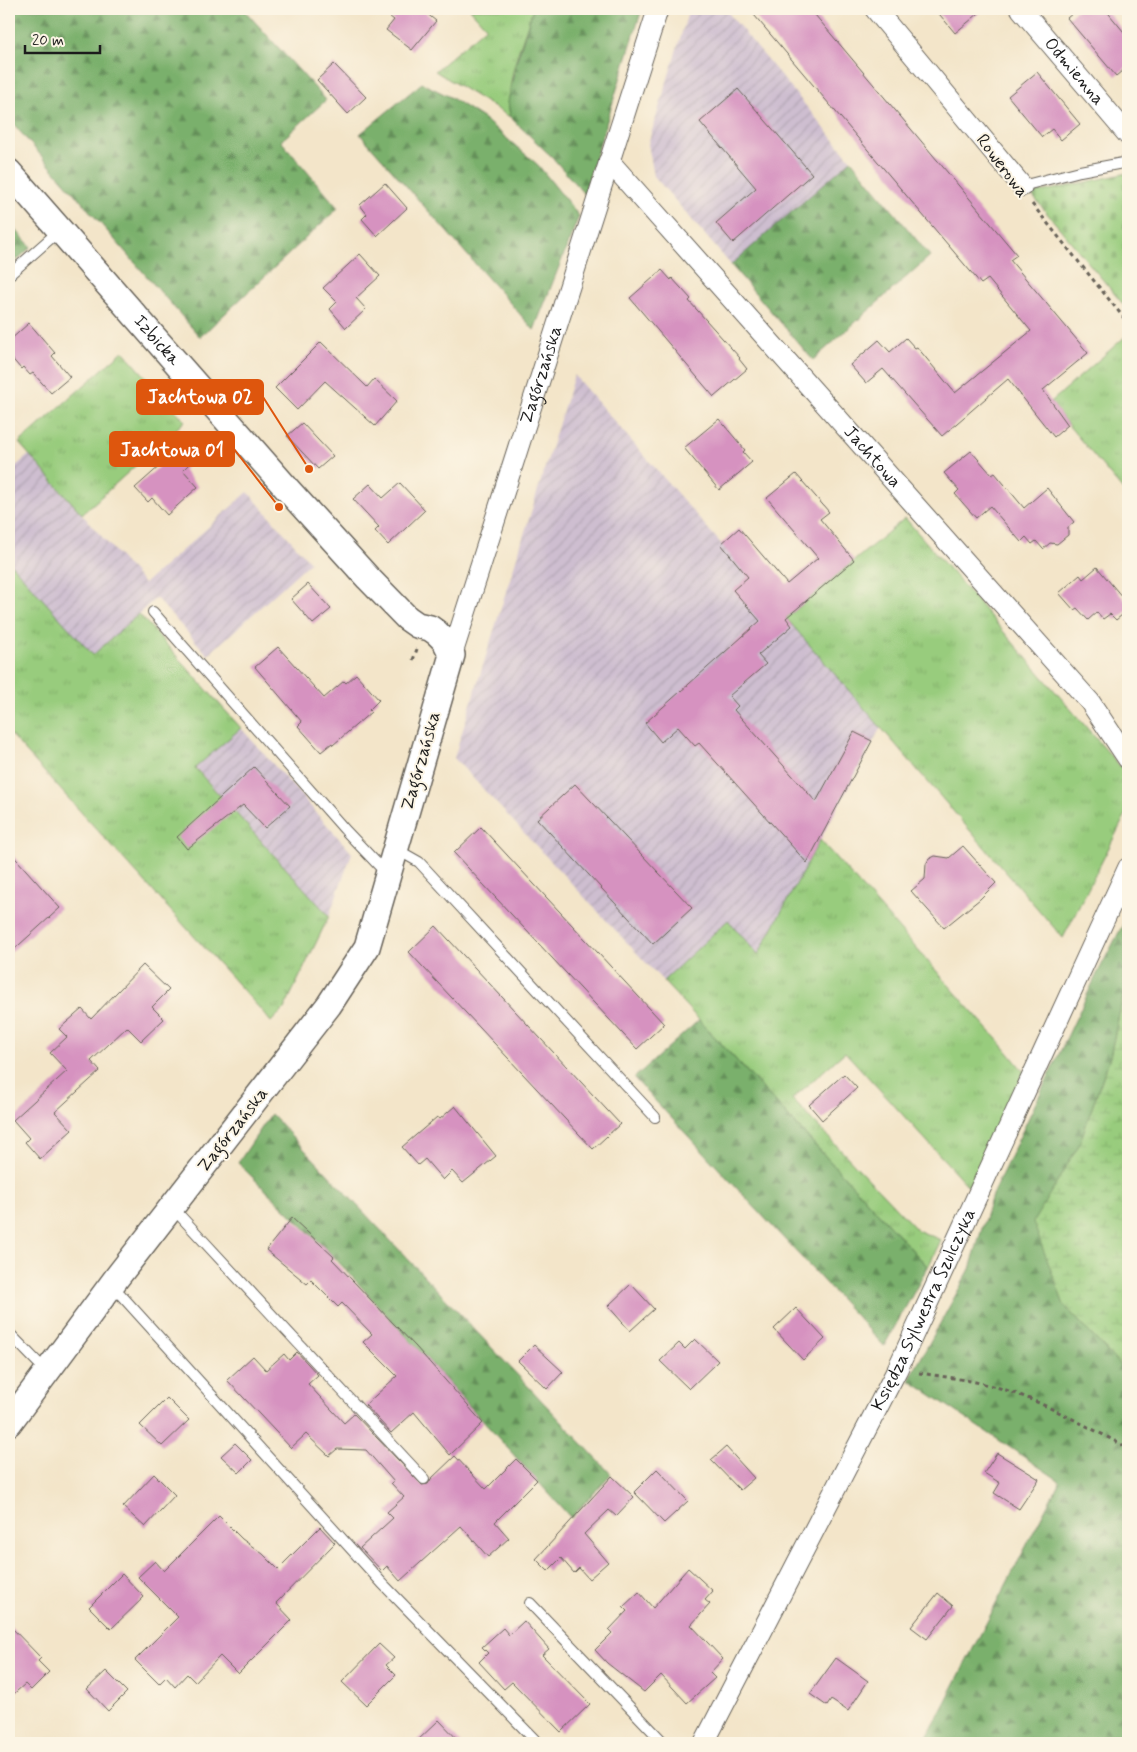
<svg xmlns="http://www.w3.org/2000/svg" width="1137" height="1752" font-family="Mynerve,sans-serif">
  <defs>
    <pattern id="industrial-furrows" width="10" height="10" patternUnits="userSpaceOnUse" patternTransform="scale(1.25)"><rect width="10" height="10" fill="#cebed0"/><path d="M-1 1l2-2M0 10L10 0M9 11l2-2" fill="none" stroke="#b0a3b2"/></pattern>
    <pattern id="grass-tufts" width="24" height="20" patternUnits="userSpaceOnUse" patternTransform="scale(1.25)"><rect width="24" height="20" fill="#98cc7d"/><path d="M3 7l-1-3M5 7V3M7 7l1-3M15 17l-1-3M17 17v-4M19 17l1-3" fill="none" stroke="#82af6b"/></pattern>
    <pattern id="forest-firs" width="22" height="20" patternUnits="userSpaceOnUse" patternTransform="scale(1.25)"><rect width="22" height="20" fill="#7ab06c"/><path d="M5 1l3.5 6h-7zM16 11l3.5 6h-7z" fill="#638e58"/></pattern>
    <pattern id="wetland-marsh" width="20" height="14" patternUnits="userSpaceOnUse" patternTransform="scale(1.25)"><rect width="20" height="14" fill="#98cc7d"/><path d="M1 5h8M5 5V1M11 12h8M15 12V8" fill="none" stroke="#82af6b"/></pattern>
    <pattern id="cemetery-stones" width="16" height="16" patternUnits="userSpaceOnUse" patternTransform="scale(1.25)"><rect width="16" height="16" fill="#98cc7d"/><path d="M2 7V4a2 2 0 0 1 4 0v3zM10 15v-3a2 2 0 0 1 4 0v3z" fill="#82af6b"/></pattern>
  </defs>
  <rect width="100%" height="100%" fill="#fcf5e5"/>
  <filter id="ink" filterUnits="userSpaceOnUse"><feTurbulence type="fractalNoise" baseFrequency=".02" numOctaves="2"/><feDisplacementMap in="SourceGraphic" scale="10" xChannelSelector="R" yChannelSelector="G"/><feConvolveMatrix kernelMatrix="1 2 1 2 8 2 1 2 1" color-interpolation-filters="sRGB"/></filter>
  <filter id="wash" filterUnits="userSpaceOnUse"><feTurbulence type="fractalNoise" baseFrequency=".0096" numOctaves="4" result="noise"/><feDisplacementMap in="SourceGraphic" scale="20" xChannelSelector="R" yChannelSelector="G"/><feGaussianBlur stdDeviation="1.12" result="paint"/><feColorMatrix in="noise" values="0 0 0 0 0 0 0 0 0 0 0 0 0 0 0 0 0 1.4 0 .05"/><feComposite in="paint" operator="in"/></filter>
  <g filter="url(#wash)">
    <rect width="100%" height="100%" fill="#f3e5c9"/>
    <path fill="url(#industrial-furrows)" d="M689,9H725L851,160L731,265L654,176L648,144Z
      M574,375L881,727L758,955L728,920L663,981L454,758Z
      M29,455L144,584L248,492L310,562L208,655L156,598L93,655L9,562V472Z
      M241,728L352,853L329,916L195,767Z"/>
    <path fill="url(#grass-tufts)" stroke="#5a744c" d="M470,9H533C522,43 505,80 510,117L435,71L486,27Z
      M1127,335L1128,336V496L1068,425L1051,402Z
      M123,351L185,421L82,514L19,443Z
      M905,518L1126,773L1128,810L1063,938L786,618Z
      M9,562L93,655L139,614L241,728L195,768L329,916L284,1009L271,1022L262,1011L9,733Z
      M820,840L1003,1046L1024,1072L969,1187L845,1052L792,1099L917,1230L941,1240L928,1267L663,981L728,920L758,955Z"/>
    <path fill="url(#forest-firs)" stroke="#4b6644" d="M9,9H249L246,12L326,100L281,141L338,208L200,337L9,119Z
      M533,9H642L584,194L552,157L510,117L508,101L516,63Z
      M422,83L450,97L484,119L538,165L579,216L534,330L360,134Z
      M851,160L930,256L813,360L731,265Z
      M9,222L31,247L9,267Z
      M1128,915V995L1123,996L1110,1057L1079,1145L1034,1222L1064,1305L1128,1374V1743H924L1060,1481L909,1380L970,1269L992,1195L1096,976Z
      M699,1020L928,1267L884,1346L634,1078Z
      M271,1114L611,1474L571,1518L334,1257L238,1163Z"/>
    <path fill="url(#wetland-marsh)" stroke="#5a744c" d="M1128,995V1374L1064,1305L1033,1222L1079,1145L1110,1057L1123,996Z"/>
    <path fill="url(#cemetery-stones)" stroke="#5a744c" d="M1128,173V310L1031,194Z"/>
    <g id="blocks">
      <path fill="#d692c0" d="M380,9H421L436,21L412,50L386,30L394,20Z
        M749,9H810L1017,255L1010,260L1088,353L1043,390L1068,425L1054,437L1008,379L942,436L883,369L866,383L850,365L879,340L890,352L906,338L915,348L917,347L955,393L1031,331L988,279L981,284Z
        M935,9H984L955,33Z
        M1078,9H1105L1128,37V66L1116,76L1067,18Z
        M334,64L366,97L348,114L317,80Z
        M1037,72L1080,124L1061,140L1052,129L1042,137L1008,96Z
        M738,89L812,174L733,243L716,223L756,188L700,122Z
        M385,183L407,208L377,236L362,219L367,214L360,205Z
        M360,254L380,276L356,298L366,309L346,328L330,309L337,302L323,288Z
        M662,270L671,280L672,278L691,299L689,301L740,358L739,359L747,369L714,397L630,298Z
        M29,323L55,353L52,356L70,377L51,393L33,373L30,375L23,367L21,369L9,355V341Z
        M321,342L367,387L374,379L397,401L375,426L325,381L297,410L275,388Z
        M719,419L745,450L743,452L752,462L719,490L684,448Z
        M302,423L333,456L318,469L287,436Z
        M179,449L191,462L183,470L198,487L167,515L152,498L148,502L135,488Z
        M971,451L992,475L995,473L1024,508L1047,488L1074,522L1068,527V535L1057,544L1050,543L1043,549L1036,541L1032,544L1026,537L1021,542L990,506L976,518L955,494L959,490L944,473Z
        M796,474L829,512L820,519L854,560L786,618L792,626L758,655L766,664L729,696L738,706L734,710L816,802L854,732L872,741L807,863L699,743L695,746L678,727L661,742L645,723L760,621L733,590L748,577L721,544L739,528L787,584L818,558L767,498Z
        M400,483L425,510L388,545L375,531L379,527L353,499L370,484L383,498Z
        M1097,567L1128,604V610L1116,620L1110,614L1103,619L1097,612L1088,620L1077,608L1074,610L1059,593L1080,575L1083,579Z
        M308,584L331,609L313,624L291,599Z
        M278,647L324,698L344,681L346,683L356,674L379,700L369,710L371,712L333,745L332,743L321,752L298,726L302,722L255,667Z
        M254,767L290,806L265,828L243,805L187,849L177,837Z
        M575,784L692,908L653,944L537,819Z
        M481,827L664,1024L637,1049L454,853Z
        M963,846L996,883L980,899L944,928L911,891L925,879L926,864L929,859L935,856L949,858Z
        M9,851L60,908L9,954Z
        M436,926L620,1124L593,1149L409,952Z
        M143,965L169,990L152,1007L164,1019L141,1041L127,1027L91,1061L100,1071L55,1112L72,1130L40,1159L25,1142L29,1138L13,1120L67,1071L50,1053L67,1037L59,1029L82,1009L91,1019Z
        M844,1074L857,1088L822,1120L809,1105Z
        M455,1106L496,1156L463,1183L452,1171L443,1180L425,1159L418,1165L402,1147L437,1117L440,1119Z
        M292,1218L334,1257L332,1259L416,1347L483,1423L450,1455L414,1412L391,1433L365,1405L397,1376L363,1342L372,1334L342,1303L338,1307L311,1280L307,1284L266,1250Z
        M631,1284L654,1309L630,1331L608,1306Z
        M796,1308L825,1339L803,1360L774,1329Z
        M695,1339L718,1361L689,1389L660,1361L679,1343L685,1349Z
        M534,1345L563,1372L547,1389L518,1361Z
        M297,1352L318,1375L308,1384L344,1423L354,1414L422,1485L428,1484L431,1479L455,1456L486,1489L516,1459L537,1480L495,1522L509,1538L488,1557L461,1526L400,1581L387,1566L382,1571L360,1548L393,1518L387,1512L404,1497L391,1483L394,1482L366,1450L337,1449L329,1456L306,1434L291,1448L227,1380L253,1356L266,1370L284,1354L289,1360Z
        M167,1398L189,1420L162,1446L140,1425Z
        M235,1443L252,1460L239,1473L221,1456Z
        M726,1447L754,1478L740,1490L711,1460Z
        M997,1453L1039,1479L1019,1509L994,1493L1000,1483L984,1473Z
        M657,1469L688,1501L664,1523L634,1492Z
        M154,1474L175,1495L145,1527L123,1507Z
        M612,1476L634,1497L616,1516L609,1510L584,1534L608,1562L589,1579L579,1568L574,1573L561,1558L548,1571L536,1559Z
        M219,1516L242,1539L263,1554L278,1569L320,1527L335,1543L276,1603L292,1620L238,1674L220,1656L195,1682L187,1674L175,1687L166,1677L159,1684L135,1660L178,1617L138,1577L155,1561L164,1571Z
        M688,1568L713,1591L705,1600L710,1604L691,1625L723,1659L710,1673L715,1678L687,1703L661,1675L644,1692L607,1663L595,1650L612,1633L609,1630L627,1611L623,1607L639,1592L653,1608Z
        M122,1574L144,1597L111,1629L89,1607Z
        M938,1593L953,1606L927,1639L911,1627Z
        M524,1621L549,1649L542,1655L590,1704L561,1732L512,1682L504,1689L479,1662L488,1653L482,1647L503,1628L509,1635Z
        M9,1625L41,1658L38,1661L49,1672L31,1690L25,1684L9,1698Z
        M379,1644L394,1658L386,1665L396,1675L366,1705L342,1682Z
        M836,1658L868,1681L848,1711L831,1700L827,1706L810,1694Z
        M106,1671L127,1692L108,1711L87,1689Z
        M439,1720L461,1743H415Z"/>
    </g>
  </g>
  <g filter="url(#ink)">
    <use href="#blocks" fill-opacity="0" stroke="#676259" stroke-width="1"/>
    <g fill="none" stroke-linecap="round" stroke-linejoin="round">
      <g stroke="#676259" stroke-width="12">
        <path id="service" d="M1022,186L1080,171L1128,162
          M9,275L60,230
          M153,612L346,831L387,874
          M396,849L419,862L655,1117
          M172,1207L424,1479
          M111,1287L121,1295L382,1583L538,1743
          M9,1333L47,1372
          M530,1603L664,1743"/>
      </g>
      <g stroke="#676259" stroke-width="22">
        <g id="minor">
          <path d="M875,9L1022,186"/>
          <path id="s1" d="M1021,9L1128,135"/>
          <path id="s2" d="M609,161L1090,702L1128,759"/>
          <path id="s3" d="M452,655L658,9"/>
          <path id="s4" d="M704,1743L897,1370L1128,868"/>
        </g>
      </g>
      <g stroke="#676259" stroke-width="28">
        <g id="tertiary">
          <path id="s5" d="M9,172L289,491L368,578L407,618L417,625L430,628L437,633L445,641L452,655L367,947L329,1005L118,1276L9,1423"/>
        </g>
      </g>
      <path stroke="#676259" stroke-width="3" stroke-dasharray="4 4" stroke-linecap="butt" d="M1032,204L1128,323
        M413,660L417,649
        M919,1373C947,1377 979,1381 1006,1390C1047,1404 1090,1428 1128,1448"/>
      <use href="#service" stroke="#fff" stroke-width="10"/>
      <use href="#minor" stroke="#fff" stroke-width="20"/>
      <use href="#tertiary" stroke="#fff" stroke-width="25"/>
    </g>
  </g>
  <g text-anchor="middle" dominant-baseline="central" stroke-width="4" stroke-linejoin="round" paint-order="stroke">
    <g font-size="18" fill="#1c1c1c" stroke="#fcf5e5">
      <text stroke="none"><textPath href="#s1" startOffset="82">Odmienna</textPath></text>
      <text transform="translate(1002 166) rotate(53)">Rowerowa</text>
      <text stroke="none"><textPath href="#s5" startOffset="224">Izbicka</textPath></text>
      <text stroke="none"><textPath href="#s3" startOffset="294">Zagórzańska</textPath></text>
      <text stroke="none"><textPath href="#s2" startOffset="396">Jachtowa</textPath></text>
      <text transform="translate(421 761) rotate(-74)">Zagórzańska</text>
      <text transform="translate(233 1130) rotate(-52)">Zagórzańska</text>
      <text stroke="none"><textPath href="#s4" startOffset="486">Księdza Sylwestra Szulczyka</textPath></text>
    </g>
  </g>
  <path fill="none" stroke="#de560d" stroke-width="2" d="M309 469L263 397M279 507L234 449"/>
  <g fill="#de560d" stroke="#fcf5e5" stroke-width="2">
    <circle cx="309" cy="469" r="5"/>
    <circle cx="279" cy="507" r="5"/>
  </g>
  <g fill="#de560d" stroke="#de560d" stroke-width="2">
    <rect x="137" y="380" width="126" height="34" rx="5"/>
    <rect x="110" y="432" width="124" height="34" rx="5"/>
  </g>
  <g font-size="19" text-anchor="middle" font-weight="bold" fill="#fff">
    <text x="200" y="403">Jachtowa 02</text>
    <text x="172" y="456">Jachtowa 01</text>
  </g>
  <rect width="1137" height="1752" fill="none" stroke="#fcf5e5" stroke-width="30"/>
  <path d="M25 45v8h75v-8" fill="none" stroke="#1c1c1c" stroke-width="2.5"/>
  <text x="32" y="45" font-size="15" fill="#1c1c1c" stroke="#fcf5e5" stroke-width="4" paint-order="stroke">20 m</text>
</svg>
